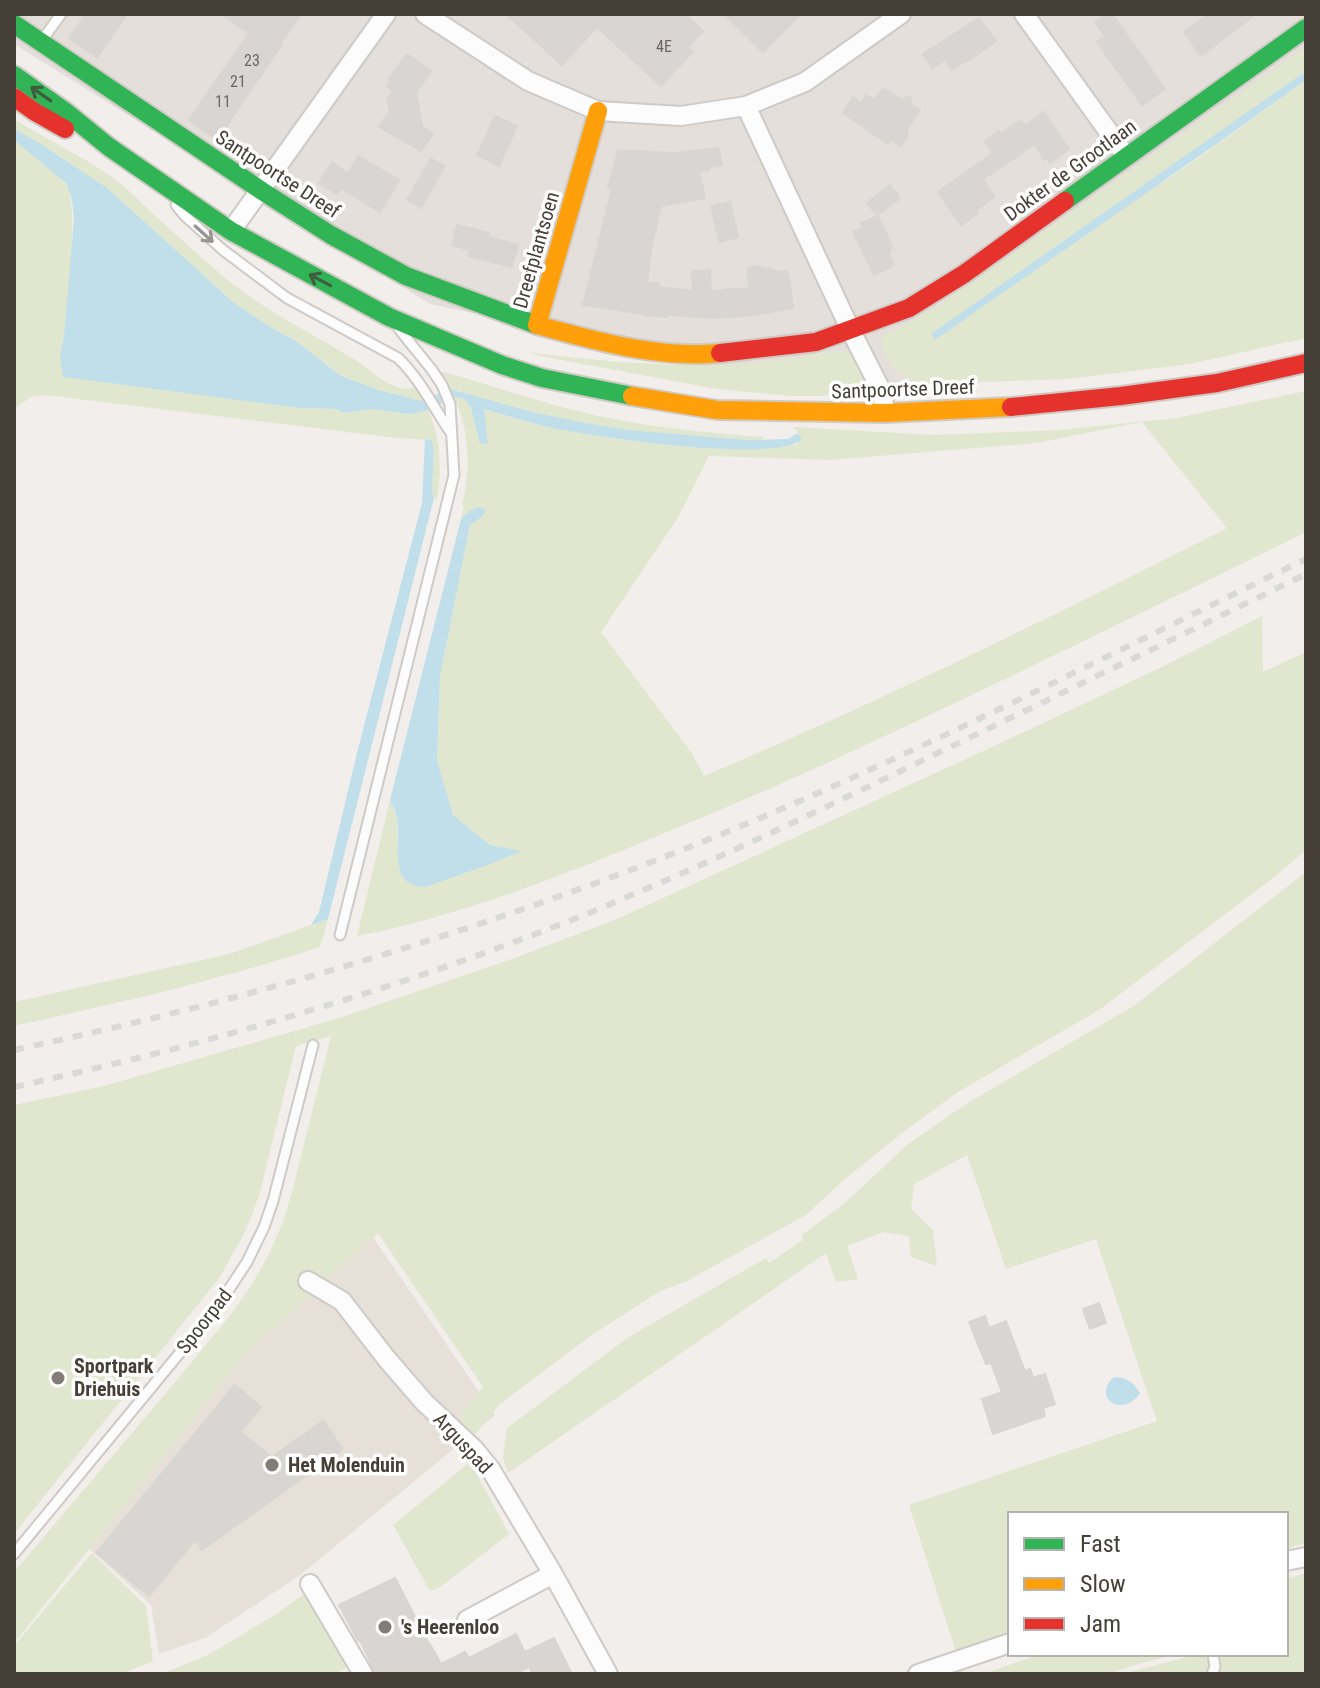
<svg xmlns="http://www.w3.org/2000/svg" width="1320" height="1688" font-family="'Roboto Condensed',sans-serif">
  <rect width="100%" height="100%" fill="#f1eeeb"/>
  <path fill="#e4dfda" d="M14,14H1306V65L893,403L430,304L14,44Z"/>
  <path fill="#e6e0d8" d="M355,1211L495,1415L299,1576L205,1638L159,1654L151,1605L63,1524Z"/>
  <path fill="#e1e7ce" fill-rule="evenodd" d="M1306,47V71L935,339L1197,159L1306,80V338L1190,364L1068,379L930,384L906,378L894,368L885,356L881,337L940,305Z
    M14,119C45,139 79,154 109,175C124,185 137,198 150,211C174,233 198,255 223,276C264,311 311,333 357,361C372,371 396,396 415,387L423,400L421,401L382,391L341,376L296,341L270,327L233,302L180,255L63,158L14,129Z
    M14,140C26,149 59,173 66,184C81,209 66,326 60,357L301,408L336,409L344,413L372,409L409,414L428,410C441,438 442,469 437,499L434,498L432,493L434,452L432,440L397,438L45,395L31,397L14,409Z
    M528,352C612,363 695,370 780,360C795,358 840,348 853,353C862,357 863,372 864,380L841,396H791L717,389L540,356Z
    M440,371C491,385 542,403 594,415C649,427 707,433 764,437L760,440H746C693,435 640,433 587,424C541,416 495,403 450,389Z
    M1306,391V532C1147,611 988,688 827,763C759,794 690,823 621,851C536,886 448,918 357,936L390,800L397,817V848L520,851L490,845L453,815L437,760L440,677L470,525L482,517L469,511L461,519L464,507L462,506C471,469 470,432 454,397L465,399C474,412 480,429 488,443L483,409L541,426L616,439L700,448L735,449L796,445L802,439L794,427L934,435L1060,430L1176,418ZM1142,422L1227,528C1055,615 882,701 704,776L691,752L601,632L679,516L709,456L831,460L1036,443Z
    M1262,616L1263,672L1306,652V850L1273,878L1099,1010L958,1092L902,1133L846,1178L806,1215L687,1281L660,1291L589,1337L500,1404L468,1443C465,1439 462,1435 461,1430C458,1414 473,1398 483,1387L378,1233L243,1357L14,1643V1572L171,1387L228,1318L251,1286L270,1252L282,1224L291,1196L331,1036L296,1046L259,1196L246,1230L220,1277L14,1534V1105L104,1086L336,1019L512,959L617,919L977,754L1162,667Z
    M1306,872V1543L1286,1549V1514H1010V1640L958,1658L909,1505L1157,1421L1096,1239L1006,1269L967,1155L914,1184L911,1209L933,1230L937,1266L911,1257L909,1236L884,1232L847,1246L858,1279L836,1282L826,1253L508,1473L503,1458L507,1428L627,1338L766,1258L769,1263L803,1240L801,1236L847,1201L908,1144L966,1104L1135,1005Z
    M328,919L320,947C220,980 117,1003 14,1026V1002L229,954Z
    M470,1462L509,1534L439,1588L430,1591L393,1525Z
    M92,1553L146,1606L153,1661L121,1674H14V1646Z
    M1306,1573V1674H1121L1200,1654H1286V1579Z
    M308,1591L346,1668L334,1674H161L208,1655L275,1615Z
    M1041,1654H1179L1141,1663L1107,1674H983Z"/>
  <path fill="#c1dfea" d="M1306,71V80L1211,148L935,340L931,334Z
    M14,129L41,144L107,188L233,302L270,327L296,341L341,376L382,391L421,401L450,389L536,413L585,423L629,430L747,440L788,439L796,434L800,435L802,440C769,464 587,436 543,426C523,421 504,415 484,409L488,444L480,443L471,408L465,399L454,397L425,411L409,414L372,409L344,413L336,409L301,408L63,377L60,357L64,335L74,220L72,200L66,183L14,140Z
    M425,439L432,440L434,452L432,493L434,498L328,919L311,925L319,912L358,749L422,503Z
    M480,507L486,510L482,517L470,525L440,677L437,760L453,815L490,845L522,851L485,866L425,887C387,886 401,844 397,819C396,812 393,806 390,800L461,519L469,511Z
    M1114,1377C1127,1377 1134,1383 1140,1393C1123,1419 1091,1398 1114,1377Z"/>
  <path fill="#d9d5d2" stroke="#d9d5d1" stroke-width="2" d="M86,14H127L97,57L69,38Z
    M221,14H301L280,44L282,45L274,56L217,140L189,120L249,33Z
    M506,14H685L703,31L688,47L693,51L661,86L597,27L562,65Z
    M724,14H801L763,52Z
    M1107,14H1112L1165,89L1142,105L1097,42L1105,36L1095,22Z
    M1209,14H1256L1201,56L1184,32Z
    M979,18L996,41L966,62L965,61L952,70L945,60L932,68L923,54Z
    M407,54L431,71L416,93L422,126L433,134L421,151L379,127L390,111L387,99L393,91L387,86L391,80L389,79Z
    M884,88L900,99L910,97L911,104L920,110L907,130L908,135L901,146L891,140L888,144L843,113L853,97L861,103L866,95L874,100Z
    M1044,112L1069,149L1050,163L1047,158L1044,160L1035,144L983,179L994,197L975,211L977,214L961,225L938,192L993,153L985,141L999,131L1001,134L1020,120L1025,126Z
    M495,116L517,126L499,166L477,155Z
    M718,148L722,165L708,167L709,170L699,171L705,198L661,206L651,249L647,283H659L658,287L693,291L692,271L710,270L711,291L750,288L747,268L757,266L780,272L787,271L788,277H789L793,308L746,316L712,318L668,315L667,317L644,315V314L583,305L612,189L608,188L618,150L673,153Z
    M358,156L399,180L380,212L341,188L337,194L319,183L332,162L348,174Z
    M431,159L445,166L421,208L407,200Z
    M890,185L900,198L877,215L867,203Z
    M730,202L738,237L719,242L711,206Z
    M878,216L892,246L889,254L894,265L874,275L853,232L863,228L861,223Z
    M457,225L489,233L488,237L518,245L512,267L468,256L470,250L452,245Z
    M1099,1303L1106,1323L1090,1329L1083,1309Z
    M985,1316L989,1328L1006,1321L1025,1371L1030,1369L1033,1378L1045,1374L1055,1404L1043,1408L1045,1416L993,1434L982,1399L1002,1392L991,1363L986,1364L969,1322Z
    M235,1385L261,1407L240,1432L272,1457L323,1421L343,1449L202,1550L195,1540L149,1596L96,1553Z
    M395,1578L429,1644H430L441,1664L465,1652L469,1658L516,1634L525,1652L554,1638L572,1674H533L529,1667L514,1674H376L360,1640L358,1641L339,1605Z"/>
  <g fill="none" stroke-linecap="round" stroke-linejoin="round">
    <g stroke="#cdcac7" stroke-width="13">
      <path id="lane" d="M43,39L61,14
        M176,205L185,216L223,250L287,298L398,358C421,380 433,407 451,433
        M340,935L454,475L450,404L442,385L432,370L399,329
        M14,1554L216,1309L247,1262L264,1227L273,1201L313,1045
        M1212,1674L1215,1667L1213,1654"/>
    </g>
    <g stroke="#cdcac7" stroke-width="22">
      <path id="street" d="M425,14L528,81L598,111L681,116L746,106L805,82L901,14
        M1024,14L1126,156
        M746,106L851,331L882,392L885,413
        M231,231L386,14
        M308,1281L342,1301L386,1358L424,1402L474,1449L491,1470L553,1574L608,1674
        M1286,1561L1306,1557
        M310,1584L363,1674
        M467,1620L553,1574
        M918,1674L1010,1643"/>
    </g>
    <g stroke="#cfcac3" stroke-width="22">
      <path id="fast" d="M14,24L262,191L331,235L406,276L537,325
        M14,75L66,112L109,147L231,231L389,317L502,365L542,378L632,396
        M1065,201L1306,28"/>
    </g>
    <g stroke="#cfcac3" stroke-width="22">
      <path id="slow" d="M598,111L537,325C595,341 660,359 720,353
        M632,396L717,410L885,413L1011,407"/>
    </g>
    <g stroke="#cfcac3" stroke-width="22">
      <path id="jam" d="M14,97L35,112L65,129
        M720,353L816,342L909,308L964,274L1065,201
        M1011,407L1121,396L1217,383L1306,363"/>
    </g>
    <use href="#lane" stroke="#fdfcfc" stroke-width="9"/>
    <use href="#street" stroke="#fdfcfc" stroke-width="18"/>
    <use href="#fast" stroke="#30b455" stroke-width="18"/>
    <use href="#slow" stroke="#ff9f0a" stroke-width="18"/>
    <use href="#jam" stroke="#e5322d" stroke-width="18"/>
    <path stroke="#d9d9d8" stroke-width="6" stroke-dasharray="10 10" stroke-linecap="butt" d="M14,1050C244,1001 469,935 687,848C899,764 1101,658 1306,559
      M14,1087C201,1046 385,993 564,923C692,872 816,812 940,752C1062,693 1184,634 1306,574"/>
  </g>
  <defs><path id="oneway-shaft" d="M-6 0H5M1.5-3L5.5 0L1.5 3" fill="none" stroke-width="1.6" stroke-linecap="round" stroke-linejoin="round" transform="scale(2)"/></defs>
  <g stroke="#405c3f">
    <use href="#oneway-shaft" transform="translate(41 94) rotate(-145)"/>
    <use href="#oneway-shaft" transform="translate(320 280) rotate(-152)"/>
  </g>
  <use stroke="#989490" href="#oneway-shaft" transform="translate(204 234) rotate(42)"/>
  <g fill="#827c77" stroke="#fff" stroke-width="3">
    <circle cx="58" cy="1378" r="8"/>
    <circle cx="272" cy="1465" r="8"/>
    <circle cx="385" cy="1627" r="8"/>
  </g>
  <g text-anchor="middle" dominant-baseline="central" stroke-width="7" stroke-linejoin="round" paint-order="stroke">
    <g font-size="16" fill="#6c6660">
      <text x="664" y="46">4E</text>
      <text x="252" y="60">23</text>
      <text x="238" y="81">21</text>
      <text x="223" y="101">11</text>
    </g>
    <g font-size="20" fill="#463f38" stroke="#fff">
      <text transform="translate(1070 170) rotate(-36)">Dokter de Grootlaan</text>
      <text transform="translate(278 174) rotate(33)">Santpoortse Dreef</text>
      <text transform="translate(536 250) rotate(-74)">Dreefplantsoen</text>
      <text transform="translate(903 389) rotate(-2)">Santpoortse Dreef</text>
      <text transform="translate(204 1321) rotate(-52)">Spoorpad</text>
      <text transform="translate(463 1443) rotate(47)">Arguspad</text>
    </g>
    <g font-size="20" font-weight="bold" fill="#463f38" stroke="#fff" text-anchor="start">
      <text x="74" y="1366">Sportpark<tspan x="74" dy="23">Driehuis</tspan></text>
      <text x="288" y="1465">Het Molenduin</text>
      <text x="401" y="1627">'s Heerenloo</text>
    </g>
  </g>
  <rect width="1320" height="1688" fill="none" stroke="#463f38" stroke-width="32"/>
  <rect x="1008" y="1512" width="280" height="144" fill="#ffffff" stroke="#b5b2af" stroke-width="2"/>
  <rect x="1024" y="1538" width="40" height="12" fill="#30b455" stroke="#b5b2af" stroke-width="2"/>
  <text x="1080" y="1552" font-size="24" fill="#463f38">Fast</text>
  <rect x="1024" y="1578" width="40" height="12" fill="#ff9f0a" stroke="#b5b2af" stroke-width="2"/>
  <text x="1080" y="1592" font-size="24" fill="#463f38">Slow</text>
  <rect x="1024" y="1618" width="40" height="12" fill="#e5322d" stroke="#b5b2af" stroke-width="2"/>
  <text x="1080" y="1632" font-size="24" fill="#463f38">Jam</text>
</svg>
